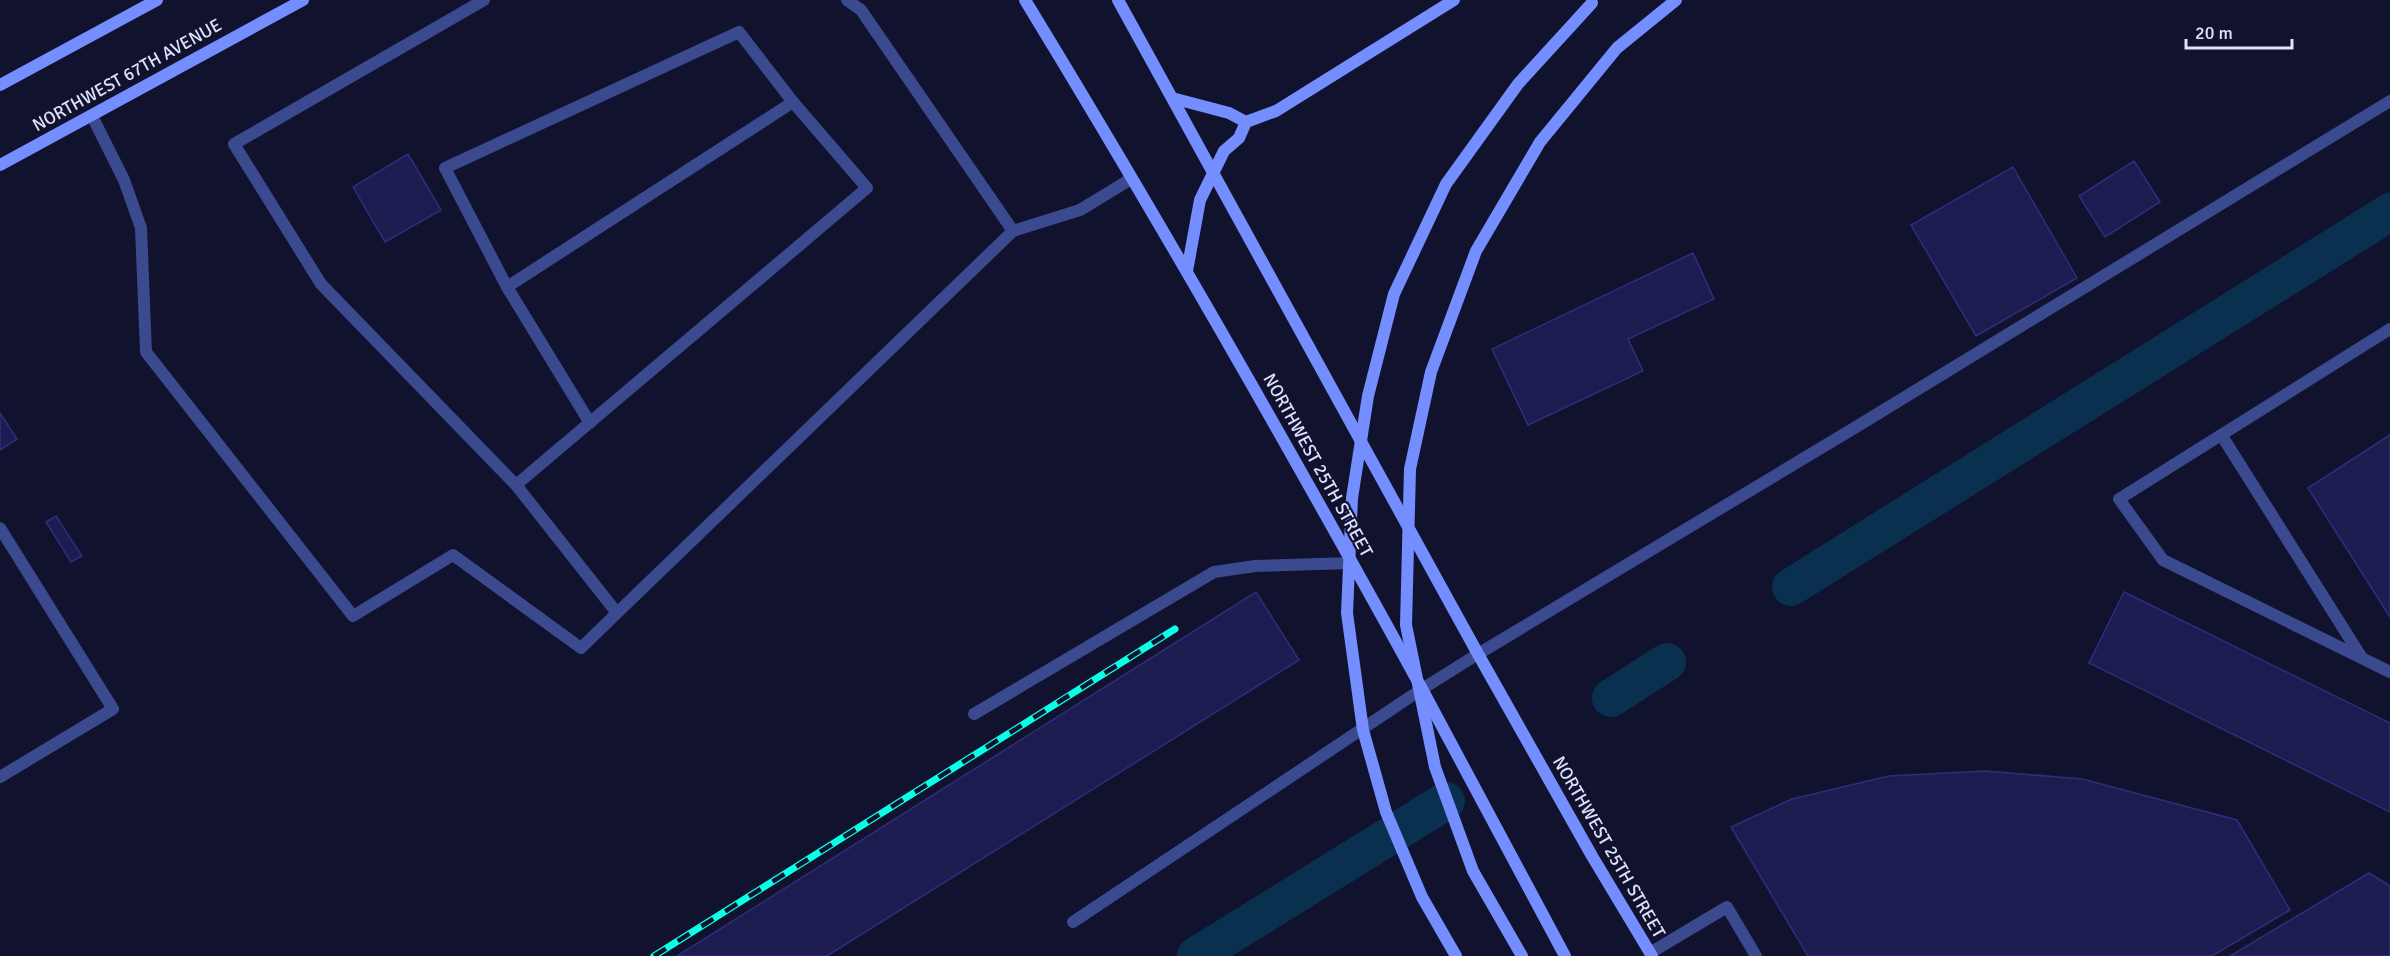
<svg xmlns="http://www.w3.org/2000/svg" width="2390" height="956" font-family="Signika,sans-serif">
  <rect width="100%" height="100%" fill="#11122e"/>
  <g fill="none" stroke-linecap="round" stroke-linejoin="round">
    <path stroke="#09314f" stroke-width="38" d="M1791,587L2390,212
      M1611,698L1667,662
      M1196,956L1446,801"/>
  </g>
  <path fill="#1c1c50" stroke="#2e2e7c" stroke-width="1.5" d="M408,154L441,210L385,242L353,187Z
    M2134,161L2160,202L2105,237L2079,196Z
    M2013,167L2077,278L1976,336L1911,225Z
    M1693,253L1714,299L1628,339L1643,371L1528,425L1492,349Z
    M0,413L17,439L0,450Z
    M2390,435V617L2308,488Z
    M56,516L82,556L71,562L46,522Z
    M1256,592L1299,660L827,956H677Z
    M2124,592L2390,723V812L2089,663Z
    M1985,771L2082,779L2237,820L2290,910L2212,956H1808L1731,827L1792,799L1889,776Z
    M2369,873L2390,886V956H2230Z"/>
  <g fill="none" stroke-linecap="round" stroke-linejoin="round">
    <path stroke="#3b498e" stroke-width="12" d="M484,0L234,144L321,284L516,485L867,188L793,102L507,287L590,423
      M847,0L861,10L1013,231L1080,210L1131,179
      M92,116L124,180L141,228L146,352L353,616L453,555L581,648L617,613
      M507,287L445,168L739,32L793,102
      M2390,329L2119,499L2163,560L2390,672
      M2222,436L2362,658
      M516,485L617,613L1013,231
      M0,528L113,709L0,777
      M1478,654L1856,427L2390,101
      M974,714L1214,572L1255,566L1351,563
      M1073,922L1422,689
      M1650,953L1727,907L1756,956"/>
    <path stroke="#3b498e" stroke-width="12" d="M1422,689L1478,654"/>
    <path stroke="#758eff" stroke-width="12" d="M1025,0C1163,226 1294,456 1422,689C1470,777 1517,867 1565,956
      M1118,0L1478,654L1592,856L1652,956
      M0,85L157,0
      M1172,98L1229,113L1246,122
      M0,165L303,0
      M1187,271L1200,200L1224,151L1239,138L1246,122L1276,111L1454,0"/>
    <g stroke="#0affe6" stroke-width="7">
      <path id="rail" d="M654,956L1175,629"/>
    </g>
    <use href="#rail" stroke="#11122e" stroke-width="4.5" stroke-dasharray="14" stroke-linecap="butt"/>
    <path stroke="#758eff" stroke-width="12" d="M1456,956L1422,897L1386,812L1363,730L1347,613L1352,498L1368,396L1394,294L1446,184L1518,84L1592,3
      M1522,956L1473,871L1435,767L1406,625L1410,469L1431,372L1476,251L1540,142L1617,48L1676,0"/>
  </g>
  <g text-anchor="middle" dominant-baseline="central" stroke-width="4.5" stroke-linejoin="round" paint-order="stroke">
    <g font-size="18" fill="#dee1ff" stroke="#11122e">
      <text transform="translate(127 75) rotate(-29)">NORTHWEST 67TH AVENUE</text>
      <text transform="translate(1318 465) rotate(61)">NORTHWEST 25TH STREET</text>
      <text transform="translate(1609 847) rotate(60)">NORTHWEST 25TH STREET</text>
    </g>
  </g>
  <path d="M2186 39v9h106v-9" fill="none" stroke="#dee1ff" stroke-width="3"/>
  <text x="2195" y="39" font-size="18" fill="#dee1ff" stroke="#11122e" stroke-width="4.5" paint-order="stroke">20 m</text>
</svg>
